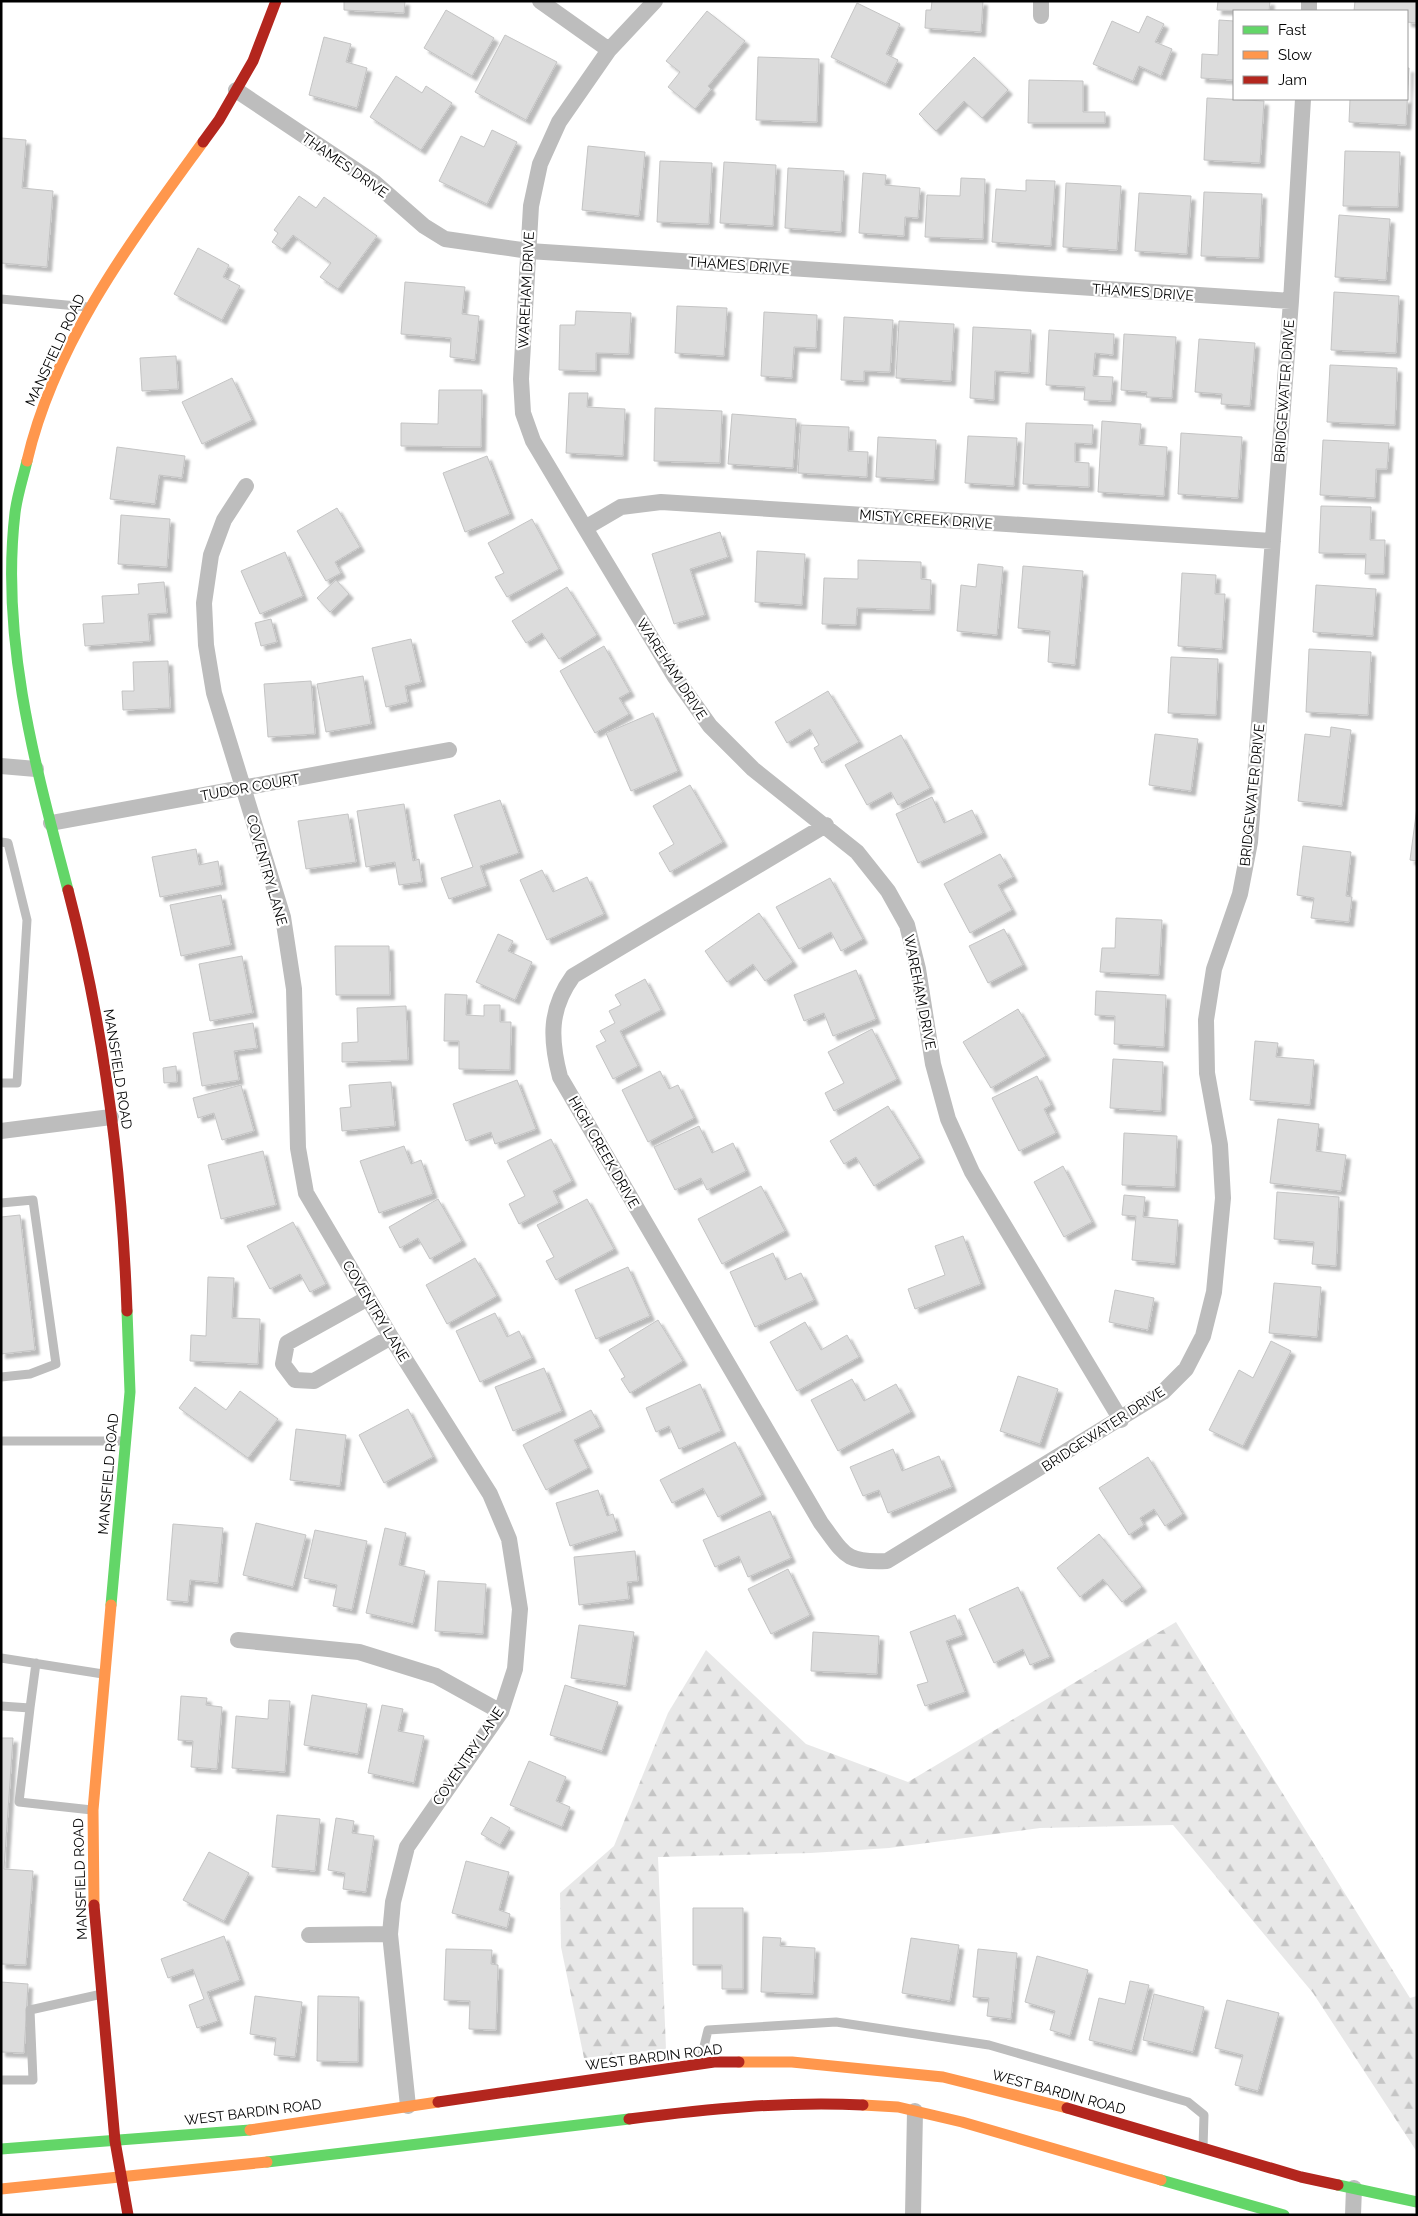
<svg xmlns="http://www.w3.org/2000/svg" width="1418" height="2216" font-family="Raleway,sans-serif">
  <defs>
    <pattern id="forest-firs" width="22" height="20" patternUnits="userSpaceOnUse" patternTransform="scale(1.25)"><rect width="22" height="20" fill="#e8e8e8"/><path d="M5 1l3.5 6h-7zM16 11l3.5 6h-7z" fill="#c5c5c5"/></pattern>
    <filter id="shadow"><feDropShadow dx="4.5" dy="4.5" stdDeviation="1" flood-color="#0004"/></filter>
  </defs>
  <rect width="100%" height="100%" fill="#fff"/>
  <path fill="url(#forest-firs)" d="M1176,1622L1410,1998L1417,1996V2152L1313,1993L1173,1825L1040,1828L889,1848L811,1853L658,1857L666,2049L584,2058L561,1947L560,1893L614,1846L668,1713L706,1650L806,1744L908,1782Z"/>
  <path fill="#dcdcdc" stroke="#c4c4c4" filter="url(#shadow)" d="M344,1H405L404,13L344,10Z
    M932,1H983L981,32L925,28L926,10H931Z
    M1218,1H1270L1269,11L1217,10Z
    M1355,1H1417L1416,23L1407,22V11H1354Z
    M857,3L900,24L886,54L898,60L886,84L831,57Z
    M446,10L494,38L472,76L424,48Z
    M707,11L745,41L708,86L711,89L695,109L668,87L680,72L666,61Z
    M1147,16L1164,24L1155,42L1172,49L1161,76L1139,66L1133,81L1093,64L1112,21L1139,33Z
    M1219,20L1234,21V80L1201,78L1202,54L1218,55Z
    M505,35L557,62L526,120L475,92Z
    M324,37L351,44L346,62L367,68L357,108L309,95Z
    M758,57L819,59L817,122L756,120Z
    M974,57L1008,90L982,118L964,101L936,131L919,114Z
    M1407,68H1409L1406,125L1349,122L1350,99H1407Z
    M396,76L422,93L426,86L452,103L421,150L370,117Z
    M1029,80L1083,81V112H1105V123H1028Z
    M1207,98L1264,101L1260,163L1204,160Z
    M492,130L517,142L487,204L439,181L461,136L484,147Z
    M1,138L26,140L22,188L53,191L47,267L1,263Z
    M588,146L645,152L639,216L582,210Z
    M1345,151L1400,152L1398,207L1343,206Z
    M660,161L712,163L709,224L657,222Z
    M724,162L776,165L773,226L720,223Z
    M788,168L844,171L841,232L785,228Z
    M863,173L886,175L885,185L920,188L918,218L905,217L904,236L859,233Z
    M961,178L985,179L983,239L925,237L927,195L960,196Z
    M1026,180L1055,181L1051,246L992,242L996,189L1026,191Z
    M1066,183L1121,186L1117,250L1063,247Z
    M1204,192L1262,194L1259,258L1201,256Z
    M1139,193L1191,196L1187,254L1135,251Z
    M299,196L316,208L324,197L377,236L338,289L320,277L331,263L293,235L282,249L272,242L278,233L274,230Z
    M1339,215L1390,219L1386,280L1335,277Z
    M198,248L229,265L223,277L240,286L222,320L174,294Z
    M405,282L465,287L462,314L479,316L475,360L450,357L451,338L401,334Z
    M1334,292L1399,296L1396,353L1331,350Z
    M677,306L727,308L724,356L675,353Z
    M576,311L631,313L629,354L596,353V371L559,370L560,325H575Z
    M764,312L817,315L816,348L794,347L792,378L761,376Z
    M844,317L893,320L890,372L864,371V381L841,380Z
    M899,321L954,324L951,381L896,378Z
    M973,327L1031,330L1029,373L995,371L994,400L970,398Z
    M1049,330L1114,334L1113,355L1095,353L1093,376L1113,377L1111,401L1084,400L1085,387L1046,385Z
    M1124,334L1176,337L1172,398L1146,397L1147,392L1121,390Z
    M1199,339L1255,343L1250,406L1221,404L1222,394L1195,392Z
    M176,356L178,389L142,391L140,358Z
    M1330,365L1397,368L1395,425L1327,422Z
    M232,378L252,420L202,444L182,402Z
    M439,390H482L481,447L401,446V423L438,424Z
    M569,393H588L587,407L625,409L623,456L566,453Z
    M655,408L722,411L720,463L654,461Z
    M732,414L796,419L793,468L728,464Z
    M1102,421L1141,424L1139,445L1167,447L1164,496L1098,492Z
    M1026,423L1093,425L1092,444L1075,443V462L1089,463V487L1023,484Z
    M801,425L849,427L848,451L868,452L867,477L798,473Z
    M1181,433L1242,437L1238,498L1178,494Z
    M968,436L1017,438L1014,486L965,483Z
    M878,437L936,440L934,480L876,477Z
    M1323,440L1389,443L1387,469H1376L1375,498L1320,495Z
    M117,447L185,456L182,478L159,475L155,504L110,499Z
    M487,456L510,514L465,532L443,473Z
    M1321,506L1371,507L1370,540H1385L1384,574H1365L1366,554L1319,553Z
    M337,508L360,547L335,562L341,573L326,581L297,531Z
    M121,515L170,519L167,567L118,564Z
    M532,519L559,569L507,597L495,577L504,573L488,543Z
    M720,532L728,557L690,569L705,615L674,624L652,554Z
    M757,551L805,554L802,605L755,602Z
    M285,552L303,596L260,614L241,571Z
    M858,560L921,562V579L931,580L930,610L857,608L856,625L822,624L824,578L858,579Z
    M978,564L1003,567L997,635L957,631L961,585L976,587Z
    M1023,566L1083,571L1075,665L1048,662L1050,631L1018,628Z
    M1182,573L1216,575L1215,594H1225L1222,649L1178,646Z
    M336,580L349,594L330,612L317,598Z
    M164,582L167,613L148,614L150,641L85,646L83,624L104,623L102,596L139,594L138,584Z
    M1316,585L1376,589L1373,636L1313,632Z
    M567,587L597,635L559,659L542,633L526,643L512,621Z
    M271,619L277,642L261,646L255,623Z
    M411,639L421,682L405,686L408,702L386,707L372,648Z
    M604,646L630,692L619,698L629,714L595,733L560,671Z
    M1309,649L1371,652L1368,715L1306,712Z
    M1171,657L1218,659L1216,715L1168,713Z
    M168,661L170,708L123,710L122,691H134L133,662Z
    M363,676L371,724L326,732L317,684Z
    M311,681L315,734L268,737L264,684Z
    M828,691L859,742L822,763L814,748L819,745L810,729L787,743L775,722Z
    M653,713L678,771L631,791L606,733Z
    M1331,727L1351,730L1342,806L1298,801L1305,734L1330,737Z
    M1155,734L1198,739L1191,791L1149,785Z
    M901,735L930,788L898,805L891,792L867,805L845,765Z
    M690,785L723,842L670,872L659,853L674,844L653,806Z
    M932,797L944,823L972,810L983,833L918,863L896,814Z
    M500,800L519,853L480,866L487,886L449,899L441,878L473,867L454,815Z
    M404,804L413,861L419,859L422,882L399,885L395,862L366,867L357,811Z
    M1417,807V861L1410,860Z
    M348,814L356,862L306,869L298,821Z
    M1303,846L1351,852L1346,896L1352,897L1349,922L1311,918L1314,898L1297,895Z
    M196,849L199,865L218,861L222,885L160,897L152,857Z
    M1000,854L1013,877L998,885L1012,910L970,933L944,884Z
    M542,870L553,892L587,877L604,914L547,940L520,880Z
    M830,878L863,939L841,951L831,932L799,949L776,907Z
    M221,895L231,945L181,956L170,905Z
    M759,913L793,962L765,981L753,964L727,982L705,951Z
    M1116,918L1162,920L1159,975L1100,972L1102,948H1115Z
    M1004,929L1023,965L988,983L969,946Z
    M498,934L513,941L508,951L532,962L515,1000L476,982Z
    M335,946H389L390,995H336Z
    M242,956L253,1013L210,1021L199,964Z
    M856,970L876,1019L833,1036L824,1013L804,1021L794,995Z
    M645,979L661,1010L620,1031L638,1066L613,1079L596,1046L606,1041L600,1031L615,1023L609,1011L621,1005L615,995Z
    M1096,991L1166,995L1164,1047L1114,1044L1115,1016L1095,1015Z
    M445,994L467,995L466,1015L484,1016V1005H500V1022H511L510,1070L459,1069V1041H444Z
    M406,1006L408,1060L342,1062V1043L358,1042L357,1008Z
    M1018,1009L1046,1056L991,1088L963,1042Z
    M253,1023L257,1048L234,1051L239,1080L202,1086L193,1033Z
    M872,1029L897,1079L834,1111L825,1093L844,1083L828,1052Z
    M1255,1041L1278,1043L1276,1057L1314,1060L1310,1105L1250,1100Z
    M1113,1059L1163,1062L1161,1111L1110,1108Z
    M176,1066L177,1082L164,1083L163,1068Z
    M660,1071L669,1089L678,1085L694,1118L648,1142L622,1090Z
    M1037,1076L1051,1105L1044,1109L1056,1133L1019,1151L992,1098Z
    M517,1080L536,1129L495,1144L491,1132L466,1141L453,1104Z
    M391,1082L395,1126L342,1131L340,1108L351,1107L349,1085Z
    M241,1085L254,1131L222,1140L214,1113L198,1118L193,1098Z
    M888,1106L920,1158L874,1186L856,1157L844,1164L830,1141Z
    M1278,1119L1319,1124L1316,1151L1346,1155L1341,1191L1270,1183Z
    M699,1126L712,1153L733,1143L746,1171L707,1190L701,1178L675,1190L654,1147Z
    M1124,1133L1177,1136L1175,1187L1122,1185Z
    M551,1139L572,1181L553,1191L559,1203L519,1224L509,1204L525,1196L507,1161Z
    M404,1146L411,1164L421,1160L433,1194L379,1213L360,1161Z
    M263,1151L276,1205L221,1219L208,1165Z
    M1063,1166L1092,1222L1064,1237L1034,1182Z
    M761,1186L785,1231L722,1264L698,1219Z
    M1277,1192L1339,1197L1336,1266L1312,1264L1314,1242L1274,1239Z
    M1124,1195L1145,1197L1143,1217L1178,1220L1175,1264L1132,1260L1136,1216L1122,1215Z
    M438,1199L462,1241L430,1259L418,1238L400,1248L389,1227Z
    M587,1199L614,1249L556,1280L546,1261L554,1257L537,1225Z
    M20,1215L35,1350L1,1354V1217Z
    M293,1222L326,1284L310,1292L300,1274L270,1289L247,1246Z
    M963,1236L981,1284L915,1309L908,1289L945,1275L935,1246Z
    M773,1253L785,1280L801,1273L814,1300L755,1327L730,1272Z
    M475,1258L497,1296L447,1324L426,1285Z
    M628,1267L650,1316L596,1339L575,1290Z
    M208,1277L234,1278L232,1318L260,1319L258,1364L190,1361L191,1335L206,1336Z
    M1274,1283L1321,1287L1317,1337L1269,1333Z
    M1115,1290L1154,1298L1148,1330L1109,1322Z
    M495,1313L507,1337L519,1331L532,1358L480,1382L456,1331Z
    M658,1320L683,1361L630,1393L621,1379L625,1377L609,1350Z
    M805,1322L821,1350L847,1335L859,1357L797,1391L770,1342Z
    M1271,1341L1291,1351L1243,1446L1209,1430L1239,1370L1253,1378Z
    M544,1368L562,1411L513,1431L495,1387Z
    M1018,1376L1058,1389L1040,1444L1000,1431Z
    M852,1379L864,1401L896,1384L911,1412L838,1451L811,1400Z
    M700,1384L721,1431L679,1449L669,1426L656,1432L646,1408Z
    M195,1387L226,1410L240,1391L278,1419L248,1458L179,1408Z
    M408,1409L433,1457L384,1483L359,1435Z
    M591,1410L600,1427L574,1440L588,1468L546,1490L523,1445Z
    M296,1429L346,1435L340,1486L290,1480Z
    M735,1442L762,1495L718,1517L703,1488L672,1503L660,1480Z
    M893,1449L902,1471L939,1456L952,1487L888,1513L879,1490L863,1496L850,1467Z
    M1148,1457L1183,1514L1165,1526L1154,1509L1140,1518L1144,1525L1129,1535L1099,1488Z
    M598,1490L607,1516L613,1514L618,1531L570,1546L556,1503Z
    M770,1511L791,1558L748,1577L739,1556L715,1567L703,1540Z
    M256,1523L306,1535L293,1587L243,1575Z
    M173,1524L223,1528L218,1583L190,1580L188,1602L167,1600Z
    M385,1528L406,1533L399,1565L425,1571L413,1624L366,1613Z
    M315,1530L367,1541L352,1610L333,1606L337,1585L304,1578Z
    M1099,1534L1142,1587L1122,1602L1103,1579L1080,1597L1057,1568Z
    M635,1551L638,1581L627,1582L629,1599L579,1605L574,1557Z
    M788,1569L810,1615L771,1634L748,1589Z
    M438,1581L486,1584L483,1634L435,1631Z
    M1018,1587L1050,1657L1030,1665L1023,1649L994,1663L969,1609Z
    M955,1615L963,1635L946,1641L965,1692L925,1706L917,1685L928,1682L910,1632Z
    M579,1625L634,1632L626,1686L571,1678Z
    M813,1632L879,1636L877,1674L811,1671Z
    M565,1685L618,1702L602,1751L550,1735Z
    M312,1695L367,1704L358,1754L304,1745Z
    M181,1696L207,1698L206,1705L222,1707L217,1769L191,1767L193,1741L178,1740Z
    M269,1700L290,1701L285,1772L232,1768L236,1716L268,1719Z
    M382,1705L403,1709L398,1731L424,1736L414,1783L368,1773Z
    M1,1738H13L4,1869L33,1871L26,1965L1,1964Z
    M529,1761L566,1777L556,1801L570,1807L562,1827L510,1805Z
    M277,1815L320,1819L315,1871L272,1867Z
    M491,1817L510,1828L500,1845L481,1834Z
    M336,1818L354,1821L352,1833L374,1836L366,1892L343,1889L345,1873L328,1870Z
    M209,1852L249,1873L224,1921L183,1900Z
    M466,1861L509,1872L499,1910L510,1914L507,1928L452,1913Z
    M693,1908H743V1989H722V1965H693Z
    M224,1936L240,1980L207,1992L218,2021L197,2028L189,2005L204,1999L193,1969L168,1978L161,1959Z
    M763,1937L781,1938L780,1946L815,1948L813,1994L761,1992Z
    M911,1938L959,1945L950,2001L902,1993Z
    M446,1949L492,1950L491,1964L498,1965L496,2030L469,2029L470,2001L444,2000Z
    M978,1949L1017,1953L1011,2019L987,2016L989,1998L973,1997Z
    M1037,1956L1088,1970L1070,2036L1050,2030L1055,2011L1025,2002Z
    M1130,1981L1149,1985L1132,2051L1089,2040L1099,1998L1125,2004Z
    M1,1982L28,1984L24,2053L1,2052Z
    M1154,1994L1204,2007L1193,2052L1143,2040Z
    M255,1996L302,2002L295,2057L274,2055L276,2038L250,2034Z
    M318,1996L359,1997L358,2062L317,2061Z
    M1227,2000L1279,2013L1258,2091L1235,2085L1243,2055L1215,2048Z"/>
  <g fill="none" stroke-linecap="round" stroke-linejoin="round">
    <path stroke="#bdbdbd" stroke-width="9" d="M1,299L88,307
      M1,842L8,843L27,920L17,1083H1
      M1,1203L33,1200L56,1364L30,1374L1,1377
      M1,1441H124
      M1,1658L103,1674
      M1,1706L30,1708L36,1663
      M30,1708L19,1802L92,1810
      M700,2063L708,2030L836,2022L989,2045L1188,2102L1204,2115L1203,2148
      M1,2080H33L30,2010L102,1994"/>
    <path stroke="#bdbdbd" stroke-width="16" d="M540,1L609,50
      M655,1L609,50L559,122L540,164L531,206L521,379L523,413L533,441L585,528L675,677L710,726L753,769L857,852L888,891L907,925L918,969L933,1064L948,1119L972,1172L1121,1420
      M1309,11V1
      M1041,16V1
      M236,90L375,183L424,226L445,239L529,251L1291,301
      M246,486L224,520L211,555L204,603L206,645L214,693L283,917L294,989L298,1148L306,1193L391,1337L490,1494L509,1539L520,1609L515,1669L501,1712L407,1847L393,1902L390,1934L408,2106
      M585,528L621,507L661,502L1273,541
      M1,766L36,769
      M51,823L449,750
      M826,825L573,976C549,1009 550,1039 560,1077L821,1523C845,1555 845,1563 887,1561L1163,1392L1186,1369L1203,1336L1214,1292L1223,1198L1220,1145L1207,1073L1206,1020L1214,969L1240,894L1250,842L1291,301L1303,99
      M1,1131L111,1117
      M368,1298L287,1343L283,1364L295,1380L314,1381L391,1337
      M238,1640L359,1652L436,1676L501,1712
      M309,1935L390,1934
      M913,2215L915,2111
      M1353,2215L1354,2188"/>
    <path stroke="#63d668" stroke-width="11" d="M27,461C23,478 17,496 15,513C0,641 36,768 68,890
      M111,1605L130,1392L127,1311
      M1,2149L250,2130
      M267,2162L629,2119
      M1161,2180L1284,2215
      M1338,2185L1417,2202"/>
    <path stroke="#ff974d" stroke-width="11" d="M27,461C55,341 132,240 203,142
      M94,1905L93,1810L111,1605
      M739,2062H792L943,2077L1067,2108
      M863,2105L898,2107L962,2122L1161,2180
      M250,2130L438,2102
      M1,2189L267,2162"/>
    <path stroke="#b3261e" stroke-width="11" d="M203,142L219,120L253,61L276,1
      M68,890C104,1027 122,1170 127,1311
      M94,1905L115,2141L128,2215
      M438,2102L714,2062H739
      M1067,2108L1301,2177L1338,2185
      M629,2119C707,2109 785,2101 863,2105"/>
  </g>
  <g text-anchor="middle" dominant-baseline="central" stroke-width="4.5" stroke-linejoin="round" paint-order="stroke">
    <g font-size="14" fill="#000" stroke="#fff">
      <text transform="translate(345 165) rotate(35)">THAMES DRIVE</text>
      <text transform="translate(739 265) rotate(4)">THAMES DRIVE</text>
      <text transform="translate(526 290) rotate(-87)">WAREHAM DRIVE</text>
      <text transform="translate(1143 292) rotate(4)">THAMES DRIVE</text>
      <text transform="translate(55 350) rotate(-65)">MANSFIELD ROAD</text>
      <text transform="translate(1284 391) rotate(-86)">BRIDGEWATER DRIVE</text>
      <text transform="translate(926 519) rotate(4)">MISTY CREEK DRIVE</text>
      <text transform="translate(672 669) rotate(57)">WAREHAM DRIVE</text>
      <text transform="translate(250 787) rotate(-10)">TUDOR COURT</text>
      <text transform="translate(1252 795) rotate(-84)">BRIDGEWATER DRIVE</text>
      <text transform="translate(267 870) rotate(74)">COVENTRY LANE</text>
      <text transform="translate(920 992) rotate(79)">WAREHAM DRIVE</text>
      <text transform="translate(118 1069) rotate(81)">MANSFIELD ROAD</text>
      <text transform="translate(604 1152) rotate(60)">HIGH CREEK DRIVE</text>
      <text transform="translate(376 1311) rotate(59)">COVENTRY LANE</text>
      <text transform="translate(1103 1429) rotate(-33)">BRIDGEWATER DRIVE</text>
      <text transform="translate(108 1474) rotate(-85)">MANSFIELD ROAD</text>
      <text transform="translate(468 1756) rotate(-56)">COVENTRY LANE</text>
      <text transform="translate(80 1879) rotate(-92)">MANSFIELD ROAD</text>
      <text transform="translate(654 2057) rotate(-7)">WEST BARDIN ROAD</text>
      <text transform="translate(1059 2092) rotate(15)">WEST BARDIN ROAD</text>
      <text transform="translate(253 2112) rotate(-7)">WEST BARDIN ROAD</text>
    </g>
  </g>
  <rect width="1418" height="2216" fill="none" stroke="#000000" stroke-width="5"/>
  <rect x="1233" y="10" width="175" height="90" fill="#ffffff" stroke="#999999"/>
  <rect x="1243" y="26" width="25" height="8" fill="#63d668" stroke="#999999"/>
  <text x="1278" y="35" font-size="15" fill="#000000">Fast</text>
  <rect x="1243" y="51" width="25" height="8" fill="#ff974d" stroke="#999999"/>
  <text x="1278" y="60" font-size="15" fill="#000000">Slow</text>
  <rect x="1243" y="76" width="25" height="8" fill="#b3261e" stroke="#999999"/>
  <text x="1278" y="85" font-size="15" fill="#000000">Jam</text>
</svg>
